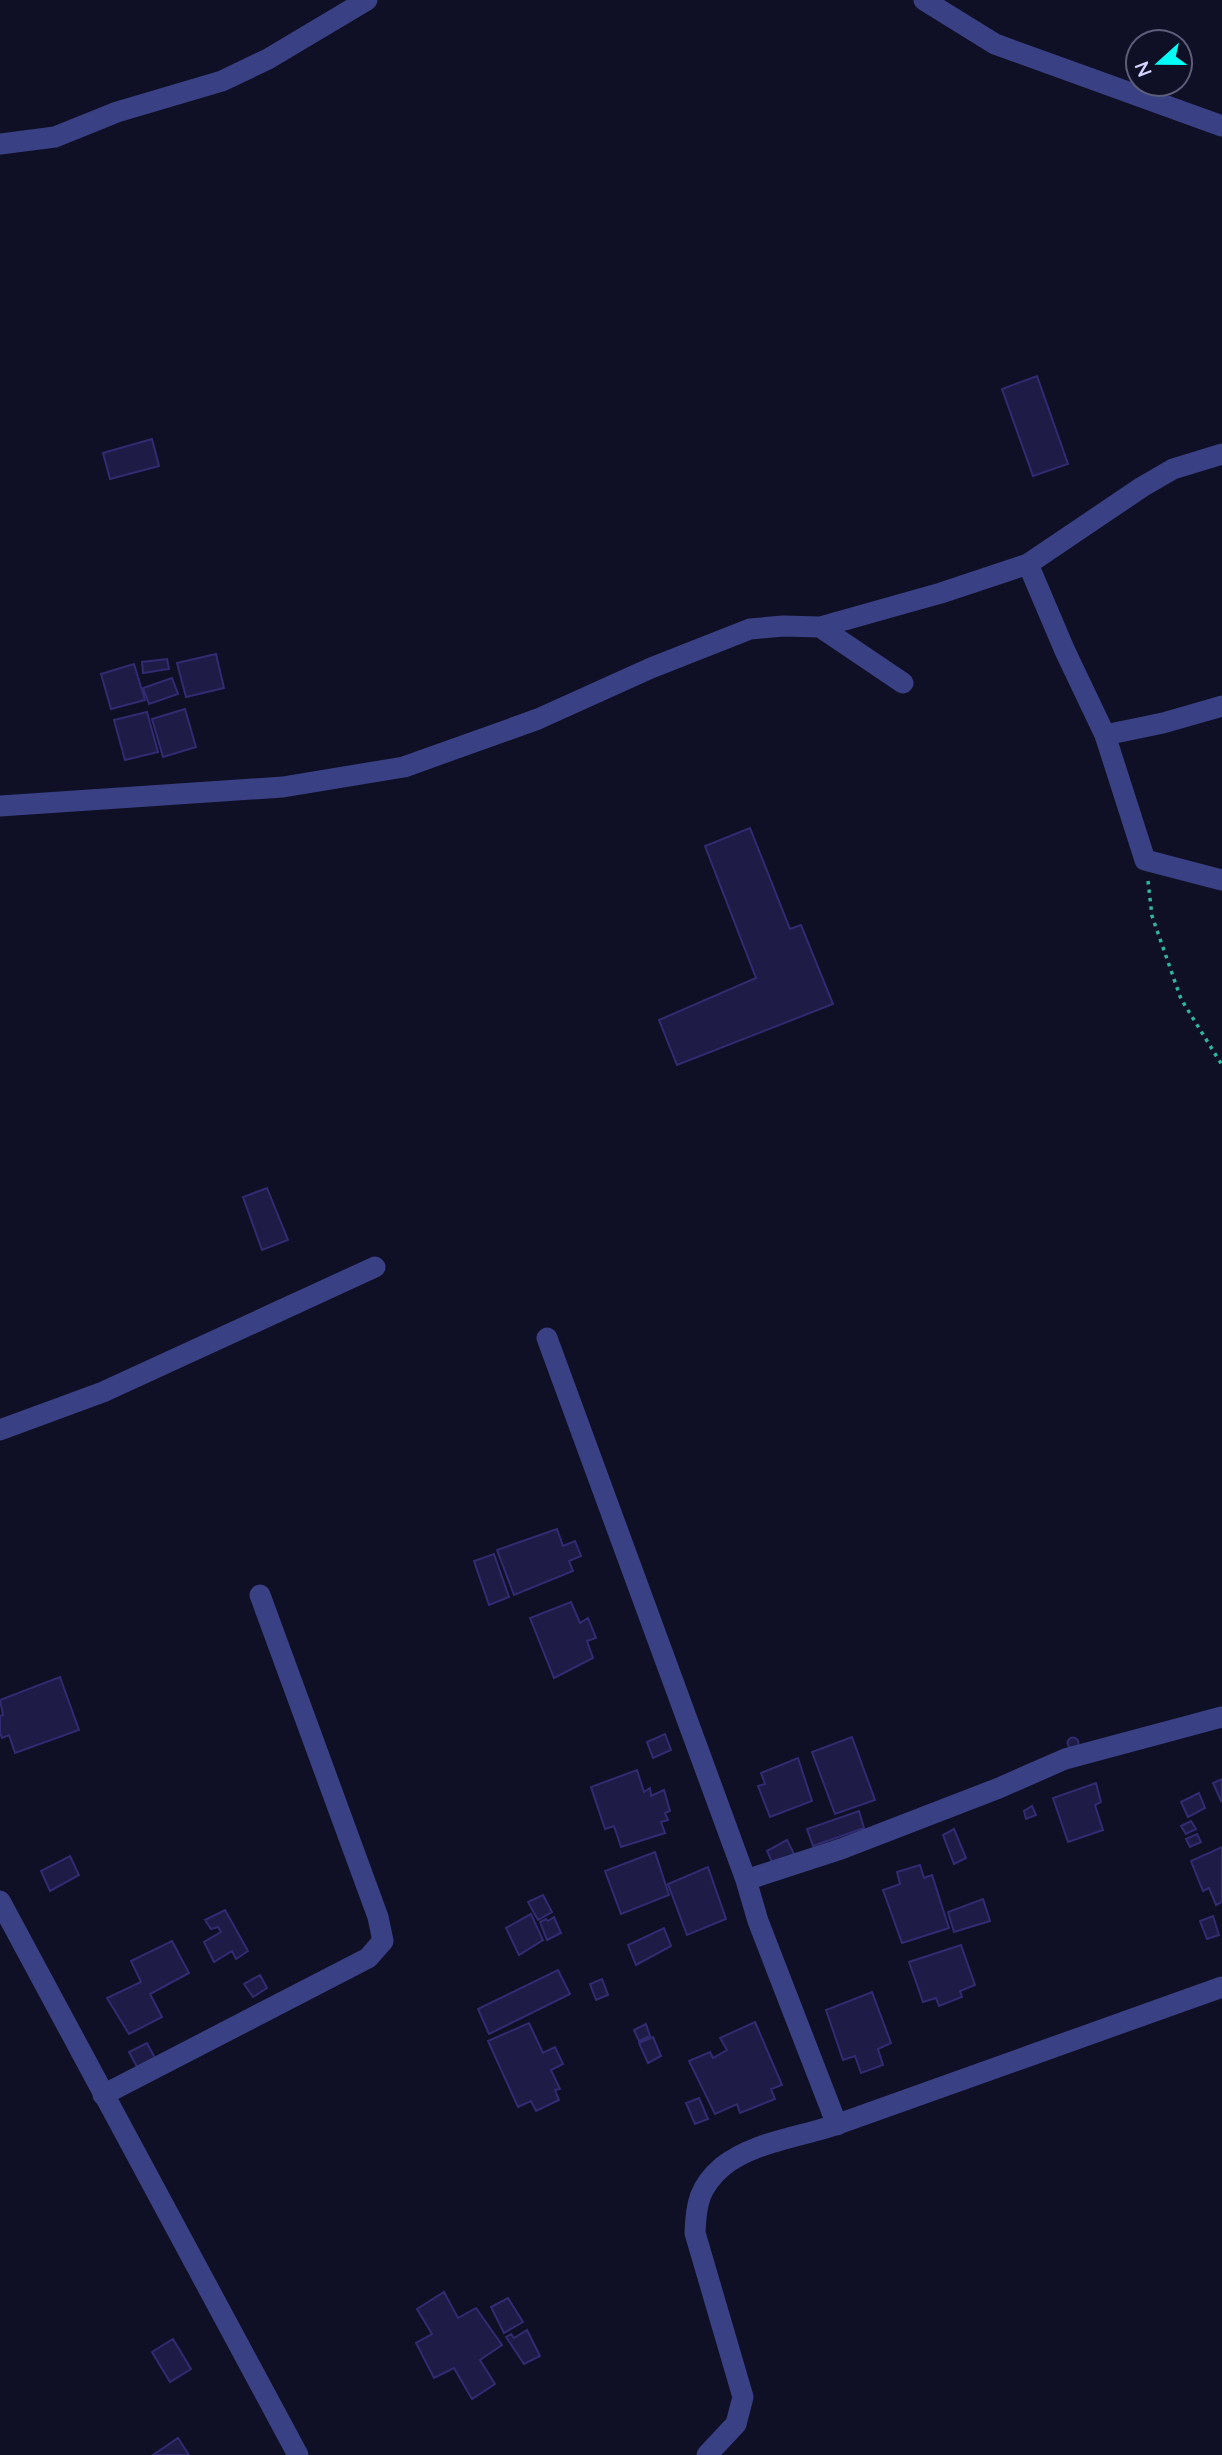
<svg xmlns="http://www.w3.org/2000/svg" width="1222" height="2455" font-family="Lato,sans-serif">
  <rect width="100%" height="100%" fill="#0f0f25"/>
  <path fill="#1e1b46" stroke="#312c72" stroke-width="2" d="M1037,376L1068,464L1033,476L1002,389Z
    M152,439L159,466L110,479L103,453Z
    M216,654L224,688L186,697L177,663Z
    M167,659L169,669L143,673L142,662Z
    M134,664L145,700L111,709L101,674Z
    M172,678L178,694L149,704L143,688Z
    M185,709L196,747L163,757L152,719Z
    M147,712L158,752L125,760L114,720Z
    M750,828L790,929L801,925L833,1004L677,1065L659,1020L756,978L705,846Z
    M267,1188L288,1240L262,1250L243,1197Z
    M557,1529L563,1546L575,1541L581,1556L569,1561L573,1571L514,1595L497,1550Z
    M494,1554L509,1597L489,1605L474,1561Z
    M571,1602L580,1623L588,1618L596,1638L587,1641L593,1658L554,1678L530,1618Z
    M60,1677L79,1730L15,1753L9,1735L2,1738L0,1733V1716L3,1715L0,1700Z
    M665,1734L671,1750L653,1758L647,1742Z
    M852,1737L875,1800L835,1814L812,1752Z
    M1067.5 1743a5.5 5.5 0 1 1 11 0a5.5 5.5 0 1 1-11 0Z
    M798,1758L812,1801L770,1817L758,1786L765,1784L761,1773Z
    M637,1770L644,1792L650,1788L651,1796L664,1790L670,1811L665,1813L668,1820L661,1822L665,1833L621,1847L614,1826L605,1829L591,1787Z
    M1222,1779V1800L1221,1801L1213,1783Z
    M1096,1783L1101,1802L1095,1805L1103,1830L1068,1842L1053,1798Z
    M1199,1793L1205,1808L1188,1817L1181,1802Z
    M1032,1806L1036,1815L1026,1819L1024,1811Z
    M859,1811L864,1828L813,1846L807,1829Z
    M1191,1821L1196,1829L1186,1834L1181,1826Z
    M954,1829L966,1858L954,1864L943,1835Z
    M1197,1834L1201,1842L1190,1847L1186,1839Z
    M787,1840L794,1854L773,1864L767,1851Z
    M1222,1847V1902L1216,1905L1209,1888L1203,1891L1191,1861Z
    M655,1852L669,1895L621,1914L605,1871Z
    M70,1856L79,1875L50,1891L41,1871Z
    M920,1865L924,1878L932,1875L949,1928L902,1943L883,1890L900,1884L897,1872Z
    M708,1867L726,1919L687,1935L668,1884Z
    M543,1895L552,1912L538,1920L528,1902Z
    M983,1899L990,1921L954,1932L948,1912Z
    M225,1910L248,1951L236,1959L232,1951L214,1962L204,1942L221,1932L218,1927L211,1929L205,1920Z
    M531,1914L543,1940L519,1955L506,1928Z
    M1213,1916L1219,1935L1207,1939L1200,1921Z
    M554,1917L561,1933L547,1940L540,1922L546,1919L548,1921Z
    M664,1928L671,1946L636,1965L628,1945Z
    M172,1941L189,1973L150,1994L162,2017L129,2034L107,1998L141,1982L131,1961Z
    M961,1945L975,1985L960,1991L962,1997L939,2006L936,1998L923,2002L909,1962Z
    M558,1970L570,1994L489,2034L478,2009Z
    M260,1975L267,1988L253,1997L244,1984Z
    M602,1979L608,1995L596,2000L590,1984Z
    M872,1992L891,2043L878,2049L883,2065L861,2073L855,2056L843,2060L826,2010Z
    M755,2022L782,2085L771,2089L775,2099L740,2113L737,2104L715,2114L689,2061L710,2052L713,2058L727,2050L720,2038Z
    M529,2023L543,2053L555,2047L563,2064L551,2070L560,2089L555,2090L559,2100L536,2111L531,2101L518,2107L488,2041Z
    M646,2024L650,2036L639,2041L634,2030Z
    M653,2037L661,2056L648,2063L639,2043Z
    M147,2043L155,2058L137,2067L129,2052Z
    M699,2098L708,2119L695,2124L686,2103Z
    M444,2292L458,2318L476,2308L502,2345L480,2360L495,2384L472,2399L454,2368L434,2378L416,2343L432,2334L417,2309Z
    M508,2298L523,2322L504,2333L491,2307Z
    M527,2330L540,2356L524,2364L506,2337L511,2334L514,2338Z
    M173,2339L191,2369L170,2382L152,2352Z
    M178,2438L189,2455H153Z"/>
  <g fill="none" stroke-linecap="round" stroke-linejoin="round">
    <path stroke="#2fb79d" stroke-width="3.5" stroke-dasharray="3.5 5" stroke-linecap="butt" d="M1148,881L1152,916L1181,999L1222,1065"/>
    <path stroke="#394084" stroke-width="21" d="M924,0L995,44L1222,126
      M0,144L55,137L117,112L222,81L268,59L367,0
      M1028,564L1065,651L1105,735L1145,860L1222,880
      M820,627L903,683
      M1105,735L1163,723L1222,706
      M0,806L283,787L404,767L538,719L651,668L750,629L783,626L820,627L941,593L1028,564L1142,487L1173,469L1222,454
      M547,1338L746,1880
      M0,1430L103,1392L375,1267
      M0,1901L298,2455
      M103,2095L368,1958L383,1941L378,1917L260,1595
      M837,2125L758,1921L746,1880L841,1849L999,1788L1065,1759L1222,1717
      M707,2455L736,2424L743,2397L695,2233C696,2204 699,2187 722,2167C754,2141 803,2137 841,2123C968,2078 1095,2032 1222,1987"/>
  </g>
  <g transform="translate(1159 63) rotate(249)"><circle r="33" fill="#0f0f25" stroke="#5d5d7c" stroke-width="2"/>
  <path d="M0-5L12 26L0 18L-12 26Z" fill="#00fdf6"/>
  <text y="-10" font-size="19" font-weight="bold" text-anchor="middle" fill="#d2d3ff">N</text>
  </g>
</svg>
